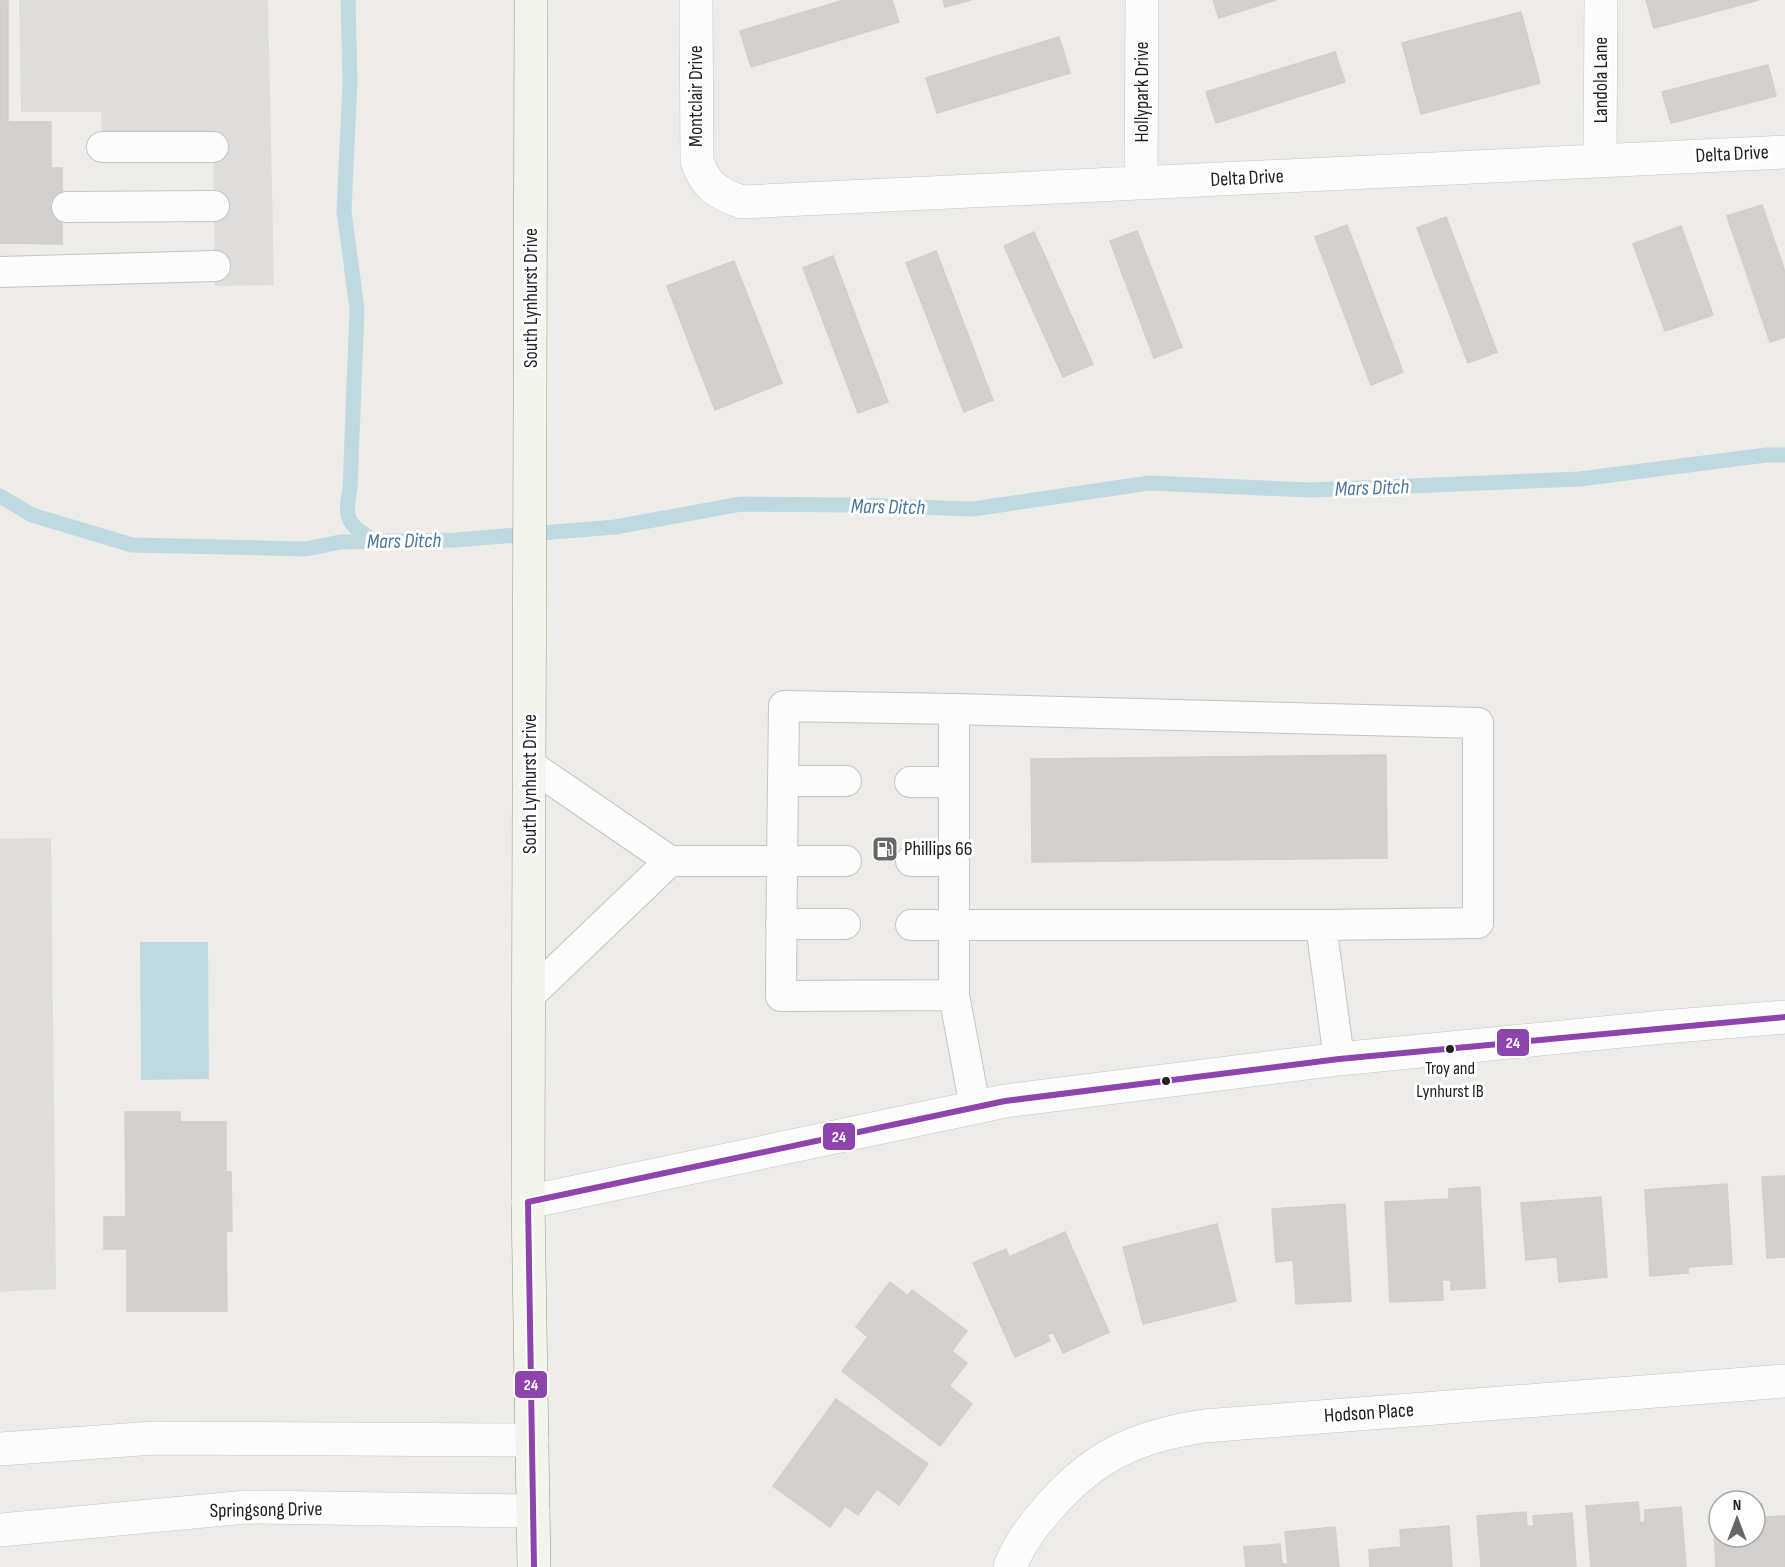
<svg xmlns="http://www.w3.org/2000/svg" width="1785" height="1567" font-family="'Sofia Sans Condensed',sans-serif">
  <rect width="100%" height="100%" fill="#eeece9"/>
  <path fill="#dedddc" d="M19,0H268L274,285L215,286L213,147H102L101,112H21Z
    M51,838L56,1289L0,1292V839Z"/>
  <path fill="#bedae0" d="M140,942H208L209,1079L141,1080Z"/>
  <g fill="none" stroke-linecap="round" stroke-linejoin="round">
    <path stroke="#bedae0" stroke-width="15" d="M348,0L350,82L344,211L357,309L350,488C344,518 347,525 374,540
      M0,496L32,515L132,545L306,549L340,542L456,540L615,527L741,504L853,505L973,509L1149,483L1309,490L1580,479L1766,455H1785"/>
  </g>
  <path fill="#d3d0ce" stroke="#d1cecb" stroke-width="1.5" d="M0,0H8V122H51V168H62V244L0,243Z
    M844,0H892L899,22L751,67L740,31Z
    M943,0H971L945,7Z
    M1213,0H1276L1219,18Z
    M1646,0H1759L1654,28Z
    M1521,12L1540,83L1421,114L1402,43Z
    M1059,37L1070,73L937,113L926,78Z
    M1335,52L1345,82L1216,123L1206,92Z
    M1768,65L1776,96L1671,123L1662,92Z
    M1762,205L1785,272V337L1770,342L1727,216Z
    M1446,217L1497,352L1468,363L1417,228Z
    M1347,225L1403,372L1371,385L1315,237Z
    M1681,226L1713,315L1665,331L1633,244Z
    M1137,231L1182,347L1154,358L1110,241Z
    M1034,232L1093,364L1063,377L1004,246Z
    M936,251L993,400L964,412L906,263Z
    M833,256L888,402L858,413L803,268Z
    M734,261L782,383L715,410L667,286Z
    M1386,755L1387,858L1032,862L1031,759Z
    M125,1112H180V1122H226V1172H231L232,1231H226L227,1311H127V1249H104V1217H126Z
    M1785,1176V1257L1767,1258L1762,1177Z
    M1727,1184L1732,1264L1688,1267V1273L1650,1276L1645,1190Z
    M1480,1187L1485,1288L1451,1290V1280H1442L1443,1300L1390,1302L1385,1202L1449,1199V1189Z
    M1601,1197L1607,1277L1559,1282L1557,1257L1526,1260L1521,1203Z
    M1345,1204L1351,1301L1296,1304L1293,1260L1276,1262L1272,1209Z
    M1217,1224L1236,1301L1143,1324L1123,1247Z
    M1065,1232L1109,1332L1063,1353L1053,1332L1047,1335L1050,1341L1015,1357L973,1263L1006,1249L1009,1257Z
    M890,1282L908,1296L912,1290L967,1331L952,1351L967,1363L949,1386L972,1404L940,1446L842,1371L868,1337L856,1327Z
    M836,1399L928,1464L899,1505L877,1489L858,1515L845,1506L830,1527L773,1486Z
    M1638,1502L1640,1523L1645,1522V1510L1681,1507L1686,1567H1591L1586,1506Z
    M1755,1504H1762L1763,1517L1785,1516V1567H1716L1713,1507H1719V1537H1755Z
    M1526,1512L1527,1526H1534L1533,1516L1572,1513L1576,1567H1481L1477,1516Z
    M1449,1526L1452,1567H1370L1369,1550L1401,1547L1400,1530Z
    M1335,1527L1339,1567H1246L1244,1547L1280,1544L1282,1564H1288L1285,1532Z"/>
  <g fill="none" stroke-linecap="round" stroke-linejoin="round">
    <g stroke="#c5c4c3" stroke-width="32">
      <path id="service" d="M102,147H213
        M67,207L214,206
        M0,272L215,266
        M954,709L1478,723V923L1321,925
        M530,765L670,861H782L781,996L954,995
        M783,781H846
        M910,782H954
        M846,861H782L784,706L954,709V995L975,1107
        M911,861H954
        M781,924H845
        M911,925H1321L1339,1059
        M530,995L670,861"/>
    </g>
    <g stroke="#c5c4c3" stroke-width="34">
      <path id="minor" d="M696,0L697,161C705,186 718,194 742,202L1785,152
        M1600,161L1601,0
        M1141,183L1142,0
        M0,1449L154,1438L532,1440
        M0,1530L247,1507L533,1511
        M1010,1567C1019,1543 1034,1524 1051,1505C1095,1455 1138,1436 1204,1426L1785,1381"/>
    </g>
    <g stroke="#c5c4c3" stroke-width="34">
      <path id="tertiary" d="M528,1202L1005,1101L1339,1059L1663,1027L1785,1017"/>
    </g>
    <g stroke="#979782" stroke-width="34">
      <path id="secondary" d="M531,0L528,1202L534,1567"/>
    </g>
    <use href="#service" stroke="#fcfcfc" stroke-width="30"/>
    <use href="#minor" stroke="#fcfcfc" stroke-width="33"/>
    <use href="#tertiary" stroke="#fcfcfc" stroke-width="33"/>
    <use href="#secondary" stroke="#f3f4ec" stroke-width="33"/>
    <g stroke="#fff" stroke-width="10">
      <path id="bus-1" d="M528,1202L1005,1101L1339,1059L1785,1017
        M528,1202L534,1567"/>
    </g>
    <use href="#bus-1" stroke="#8e44ad" stroke-width="6"/>
  </g>
  <defs>
    <g id="fuel-square" transform="scale(1.35)"><rect x="-9" y="-9" width="18" height="18" rx="4" fill="#686766" stroke="#fff"/><path d="M-5.5-6h7V0h2V4h1.3V-2.5L3-4.5l.8-.8L6-3V5H2.5V1h-1V6h-7ZM-4.2-4.7v3.2H.2V-4.7Z" fill="#fff"/></g>
  </defs>
  <g fill-rule="evenodd">
    <use href="#fuel-square" x="885" y="849"/>
  </g>
  <g fill="#202020" stroke="#fff" stroke-width="2">
    <circle cx="1450" cy="1049" r="5"/>
    <circle cx="1166" cy="1081" r="5"/>
  </g>
  <g text-anchor="middle" dominant-baseline="central" stroke-width="6" stroke-linejoin="round" paint-order="stroke">
    <g font-size="18" fill="#202020" stroke="#fff">
      <text x="1450" y="1068">Troy and<tspan x="1450" dy="23">Lynhurst IB</tspan></text>
    </g>
    <g font-size="20" fill="#202020" stroke="#fff">
      <text transform="translate(1601 80) rotate(-90)">Landola Lane</text>
      <text transform="translate(1142 92) rotate(-90)">Hollypark Drive</text>
      <text transform="translate(696 96) rotate(-90)">Montclair Drive</text>
      <text transform="translate(1732 154) rotate(-3)">Delta Drive</text>
      <text transform="translate(1247 178) rotate(-3)">Delta Drive</text>
      <text transform="translate(531 298) rotate(-90)">South Lynhurst Drive</text>
      <text transform="translate(530 784) rotate(-90)">South Lynhurst Drive</text>
      <text transform="translate(1369 1413) rotate(-4)">Hodson Place</text>
      <text transform="translate(266 1510) rotate(-1)">Springsong Drive</text>
    </g>
    <g font-size="20" fill="#202020" stroke="#fff" text-anchor="start">
      <text x="904" y="849">Phillips 66</text>
    </g>
    <g font-size="21" font-style="italic" fill="#4a779d" stroke="#fff">
      <text transform="translate(1372 488) rotate(-2)">Mars Ditch</text>
      <text transform="translate(888 507) rotate(1)">Mars Ditch</text>
      <text transform="translate(404 541) rotate(-1)">Mars Ditch</text>
    </g>
  </g>
  <g stroke="#fff" stroke-width="2">
    <rect x="1496" y="1028" width="34" height="29" rx="6" fill="#8e44ad"/>
    <rect x="822" y="1122" width="34" height="29" rx="6" fill="#8e44ad"/>
    <rect x="514" y="1370" width="34" height="29" rx="6" fill="#8e44ad"/>
  </g>
  <g font-size="16" text-anchor="middle" font-weight="bold" fill="#fff">
    <text x="1513" y="1048">24</text>
    <text x="839" y="1142">24</text>
    <text x="531" y="1390">24</text>
  </g>
  <g transform="translate(1737 1519)"><circle r="28" fill="#ffffff" stroke="#a6a6a6" stroke-width="1.5"/>
  <path d="M0-4.5L10 22L0 15L-10 22Z" fill="#686766"/>
  <text y="-9" font-size="16" font-weight="bold" text-anchor="middle" fill="#202020">N</text>
  </g>
</svg>
